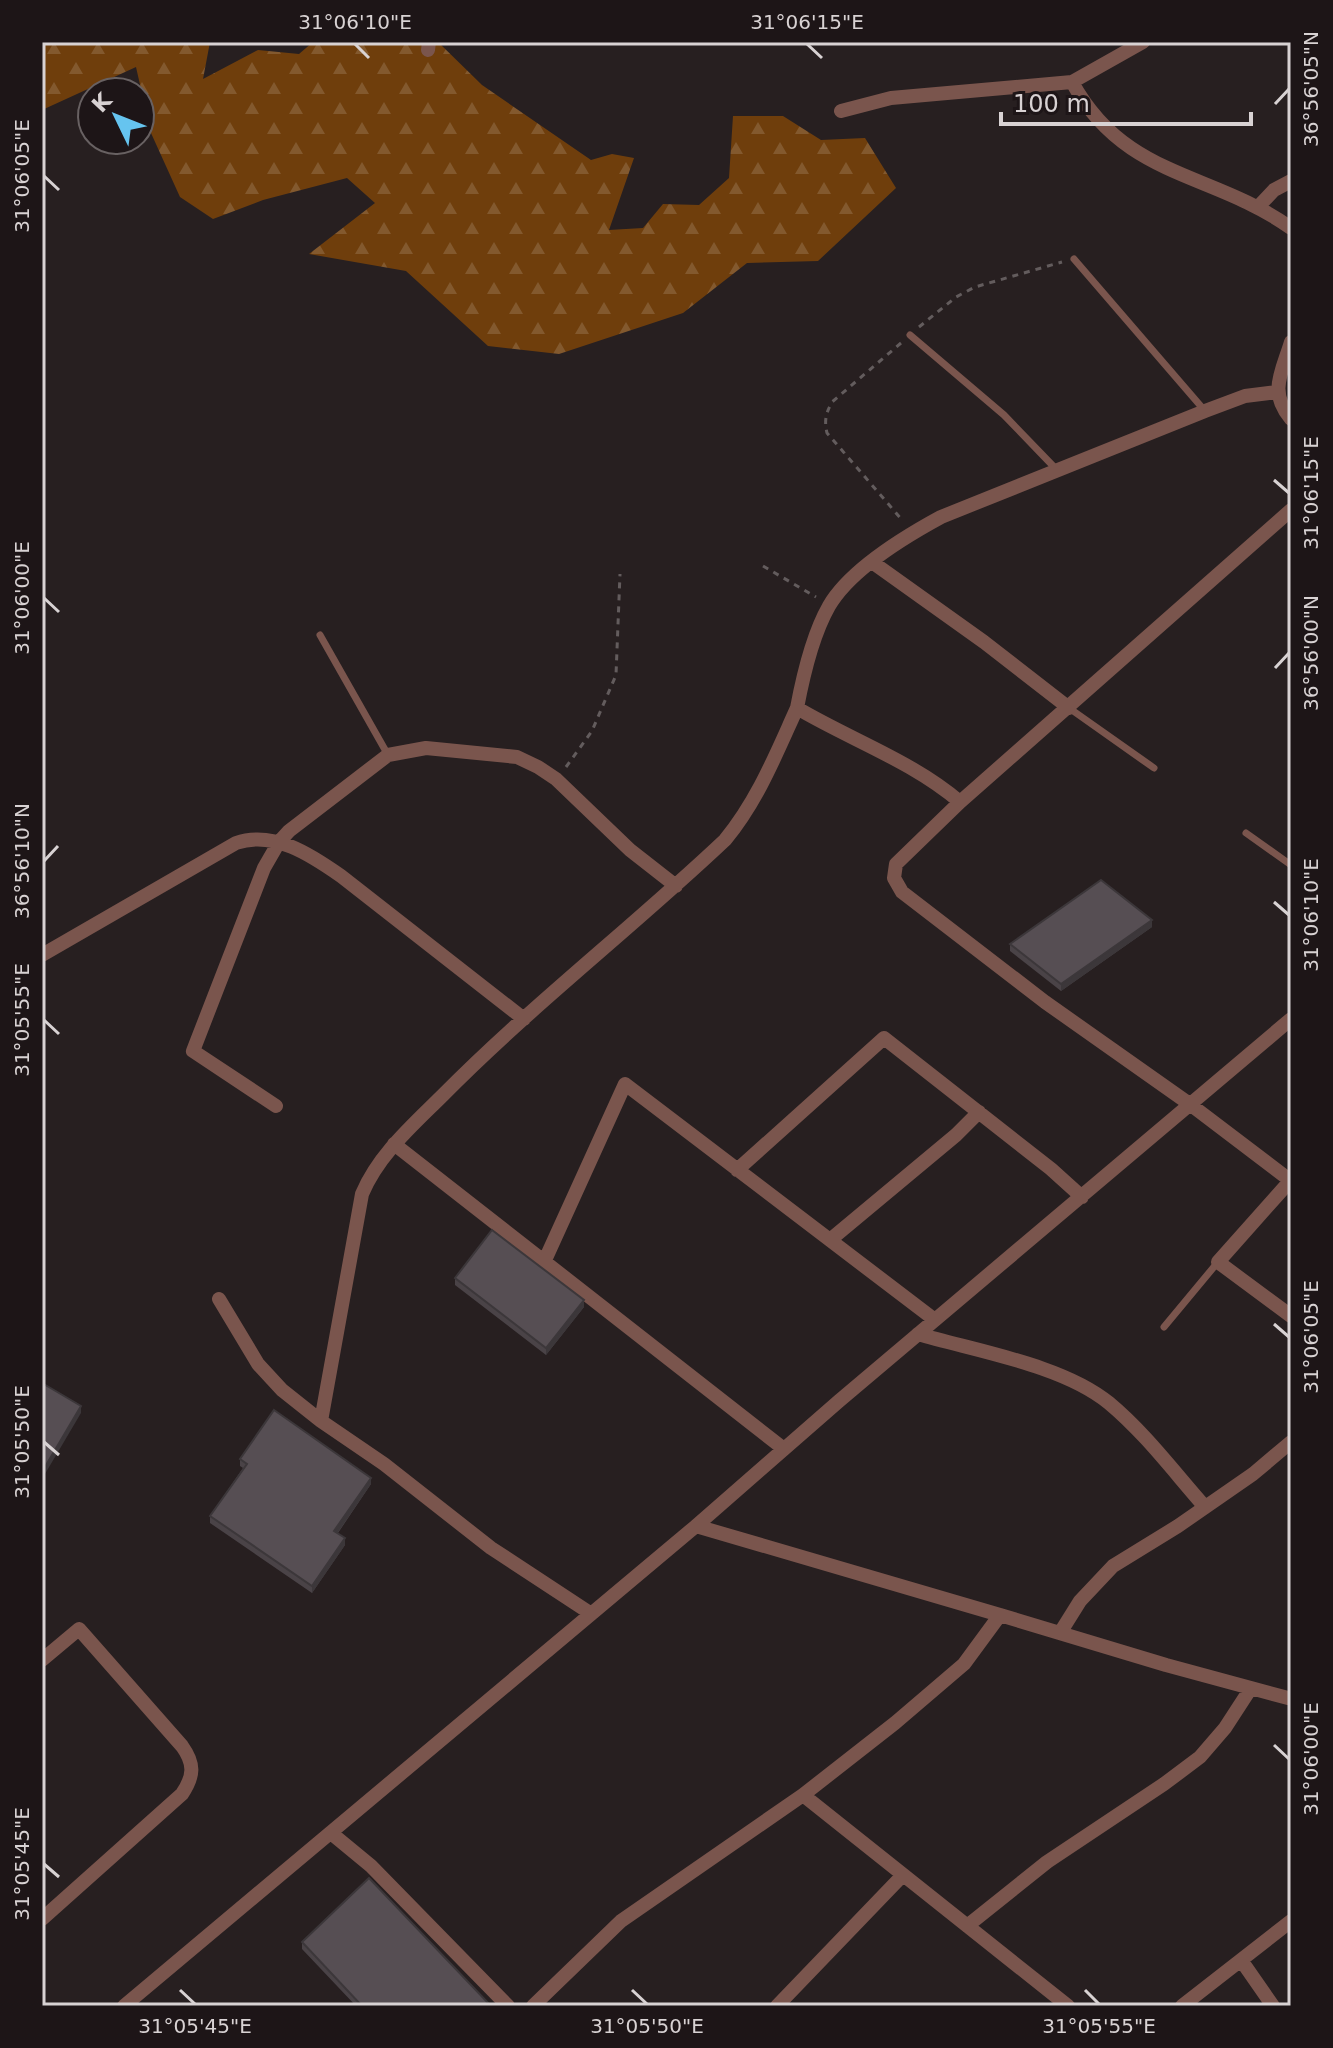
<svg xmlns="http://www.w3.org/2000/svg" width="1333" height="2048" font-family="'DejaVu Sans',sans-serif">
  <defs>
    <pattern id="forest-firs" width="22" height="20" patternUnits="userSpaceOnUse" patternTransform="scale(2)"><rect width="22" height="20" fill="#6f3e0c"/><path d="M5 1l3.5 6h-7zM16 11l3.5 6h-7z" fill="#83592e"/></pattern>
  </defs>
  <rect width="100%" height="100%" fill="#271f20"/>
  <path fill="url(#forest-firs)" d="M42,42H210L203,79L258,50L299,54L313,42H438L482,85L591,160L612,154L634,158L609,230L643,228L663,204L699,205L729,178L733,116H783L821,140L865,138L896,188L818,261L747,263L683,313L559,354L488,346L406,271L309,254L375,203L347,178L263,200L213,219L180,197L151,133L136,67L42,110Z"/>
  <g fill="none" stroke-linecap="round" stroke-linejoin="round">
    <path stroke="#635c5d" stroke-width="3" stroke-dasharray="6 6" stroke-linecap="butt" d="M919,327L956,297L975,287L1062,262
      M901,343L832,402C826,413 824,420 827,433L903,521
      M763,566L816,597
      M566,767L592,731L616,675L620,574"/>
    <path stroke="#7a554d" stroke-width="7" d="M1074,259L1205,411
      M910,335L1004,415L1056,469
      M320,635L388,755
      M1069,708L1154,768
      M1246,833L1291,865
      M1164,1327L1218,1262"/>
    <path stroke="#7a554d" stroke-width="14" d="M428,50L429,42
      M1072,82C1125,179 1211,171 1291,228
      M841,111L891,98L1072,82L1143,42
      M1258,207L1274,190L1291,181
      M1291,342C1282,372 1268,392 1291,419
      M1277,392L1245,396L1205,411L941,517C906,536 850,570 829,606C813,634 803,676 797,708C851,740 912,761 960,802L1291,510
      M872,562L984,642L1069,708
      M960,802L896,864L894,878L902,892L1045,1002L1191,1105L1291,1181
      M42,955L236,843C274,830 311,855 341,876L524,1019
      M276,1106L193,1051L264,868L279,842L289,831L388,755L426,748L517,757L538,767L556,779L630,850L676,886
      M394,1144L784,1449
      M737,1170L884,1038L1051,1169L1082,1197
      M1291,1180L1218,1262L1291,1316
      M830,1240L956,1135L979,1112
      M545,1260L625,1084L935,1320
      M219,1299L258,1364L282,1390L321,1421
      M918,1334C976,1351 1063,1365 1109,1403C1145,1433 1174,1472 1205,1507
      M590,1613L491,1548L384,1464L321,1421L362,1194C379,1154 413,1125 443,1095C532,1005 633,927 725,840C758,800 776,754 797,708
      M1000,1615L696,1526L839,1401L1291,1019
      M1060,1633L1080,1601L1113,1566L1178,1526L1253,1474L1291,1442
      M42,1660L79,1629L182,1746C195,1764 194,1776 182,1794L42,1919
      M331,1833L371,1866L508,2006
      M967,1926L1047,1862L1164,1784L1200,1757L1225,1728L1251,1688
      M1241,1960L1273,2006
      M124,2006L696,1526
      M533,2006L621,1921L803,1795
      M777,2006L903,1875
      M1068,2006L803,1795L895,1723L964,1664L1000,1615L1166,1665L1288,1698
      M1182,2006L1291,1921"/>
  </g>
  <path fill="#4a4347" d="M1152,927L1061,991L1010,951V944Z
    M455,1278L584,1307L546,1355L455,1285Z
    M240,1459L371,1484L338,1533L345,1545L312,1593L210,1523V1516L243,1468L240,1466Z
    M302,1942L491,2006H356L302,1949Z"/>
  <path fill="#3c373a" d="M1152,920V927L1061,991V984Z
    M584,1300V1307L546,1355V1348Z
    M81,1406V1413L42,1479V1472Z
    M371,1478V1484L334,1538V1531Z
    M345,1538V1545L312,1593V1586Z"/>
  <path fill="#564e53" stroke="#3c373a" stroke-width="2" d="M1101,880L1152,920L1061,984L1010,944Z
    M492,1230L584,1300L546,1348L455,1278Z
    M42,1383L81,1406L42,1472Z
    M274,1410L371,1478L334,1531L345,1538L312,1586L210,1516L247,1464L240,1459Z
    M369,1878L491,2006H362L302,1942Z"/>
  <path fill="none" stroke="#d8d2d3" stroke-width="3" d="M355,44L369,58M807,44L822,58M1275,104L1289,89M44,176L59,190M1274,480L1289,493M44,598L59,612M1275,668L1289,653M44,861L58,846M1274,902L1289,915M44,1020L59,1034M1274,1324L1289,1337M44,1442L59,1455M1274,1745L1289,1759M44,1864L59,1877M180,1990L195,2004M632,1990L647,2004M1085,1990L1099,2004"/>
  <rect width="1333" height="2048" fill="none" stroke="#1d1517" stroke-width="88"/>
  <g transform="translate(116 116) rotate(313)"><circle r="38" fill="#1d1517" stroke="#686162" stroke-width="2"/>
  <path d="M0-6L14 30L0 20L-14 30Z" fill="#66c4ef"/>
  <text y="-12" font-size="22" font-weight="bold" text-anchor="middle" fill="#d8d2d3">K</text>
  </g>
  <path d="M1001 112v12h250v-12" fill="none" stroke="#d8d2d3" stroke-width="4"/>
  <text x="1013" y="112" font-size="24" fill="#d8d2d3" stroke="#1d1517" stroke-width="6" paint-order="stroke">100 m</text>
  <rect x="44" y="44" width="1245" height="1960" fill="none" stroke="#d8d2d3" stroke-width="3"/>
  <g font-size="20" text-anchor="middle" fill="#d8d2d3">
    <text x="355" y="29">31°06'10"E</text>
    <text x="807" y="29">31°06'15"E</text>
    <text transform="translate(1311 89) rotate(-90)" y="7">36°56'05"N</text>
    <text transform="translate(22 176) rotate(-90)" y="7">31°06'05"E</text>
    <text transform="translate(1311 493) rotate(-90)" y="7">31°06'15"E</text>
    <text transform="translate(22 598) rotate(-90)" y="7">31°06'00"E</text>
    <text transform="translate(1311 653) rotate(-90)" y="7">36°56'00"N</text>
    <text transform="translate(22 861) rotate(-90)" y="7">36°56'10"N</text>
    <text transform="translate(1311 915) rotate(-90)" y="7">31°06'10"E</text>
    <text transform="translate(22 1020) rotate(-90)" y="7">31°05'55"E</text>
    <text transform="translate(1311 1337) rotate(-90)" y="7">31°06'05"E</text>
    <text transform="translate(22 1442) rotate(-90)" y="7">31°05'50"E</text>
    <text transform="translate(1311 1759) rotate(-90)" y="7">31°06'00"E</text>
    <text transform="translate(22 1864) rotate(-90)" y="7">31°05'45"E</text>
    <text x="195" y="2033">31°05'45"E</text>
    <text x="647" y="2033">31°05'50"E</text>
    <text x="1099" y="2033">31°05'55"E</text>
  </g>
</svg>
